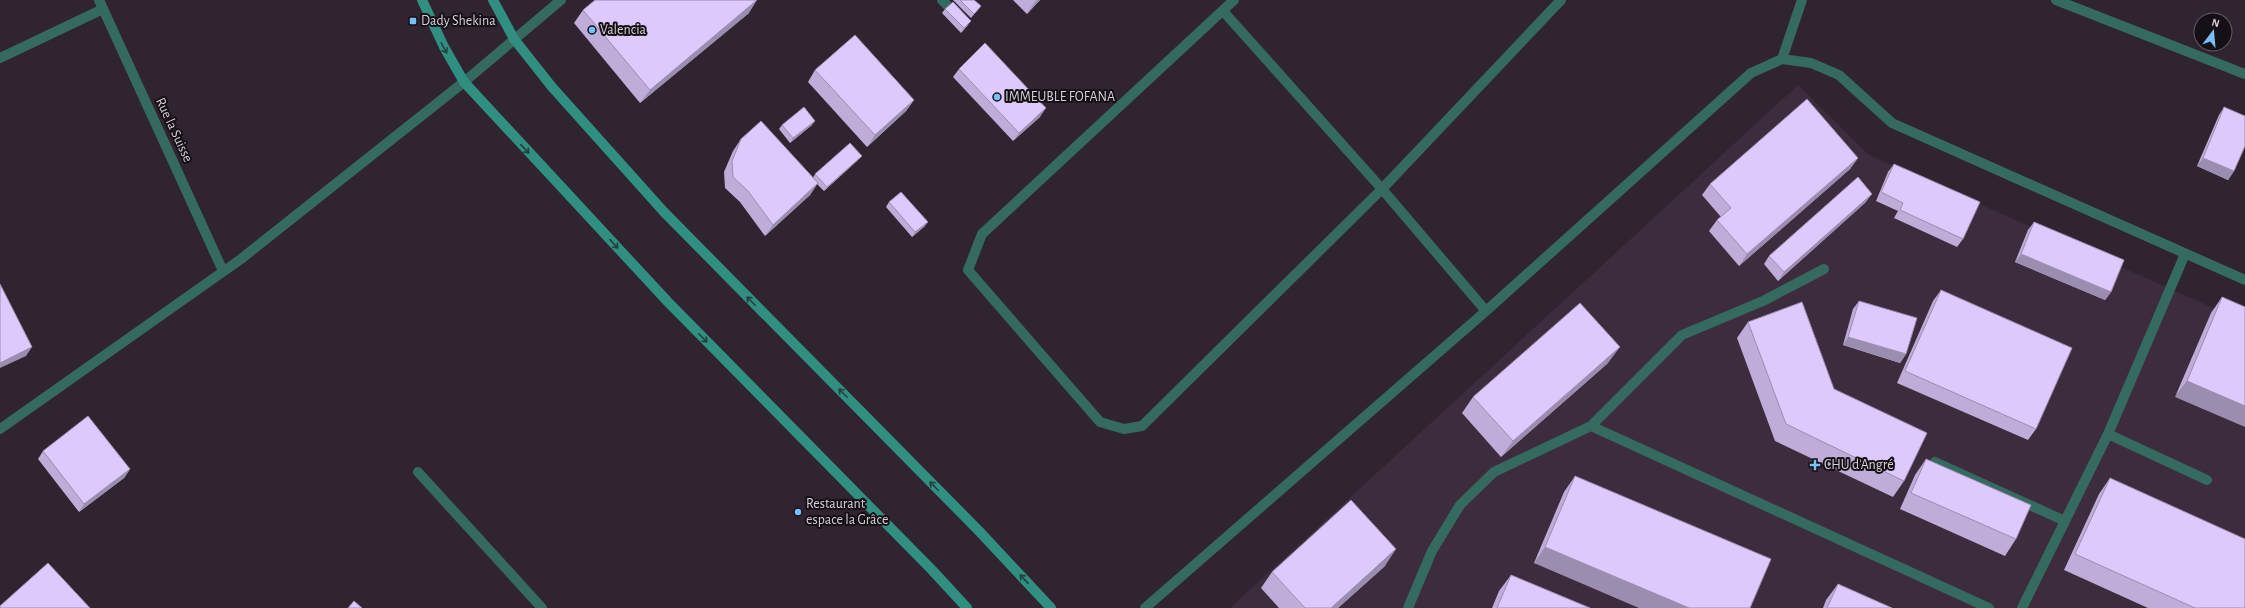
<svg xmlns="http://www.w3.org/2000/svg" width="2245" height="608" font-family="'Alegreya Sans',sans-serif">
  <rect width="100%" height="100%" fill="#302431"/>
  <path fill="#3d2c3e" d="M1798,85L1869,155L2245,322V608H1230Z"/>
  <g fill="none" stroke-linecap="round" stroke-linejoin="round">
    <path stroke="#356a61" stroke-width="10" d="M942,0L947,5
      M0,58L103,9
      M1591,426L1989,608
      M2108,434L2207,480
      M1935,462L2065,521
      M1408,608L1432,551L1460,505L1494,472L1591,426L1682,335L1763,301L1824,269
      M2022,608L2108,434L2185,254"/>
    <path stroke="#356a61" stroke-width="10" d="M99,0L223,271
      M1234,0L982,234L968,270L1100,422L1124,429L1142,426L1382,189L1486,311
      M2056,0L2245,74
      M1223,11L1382,189L1561,0
      M1782,59L1802,0
      M0,429L241,259L464,82L561,0
      M418,472L542,608
      M1145,608L1486,311L1751,73L1782,59L1811,63L1839,75L1892,123L2245,280"/>
    <path stroke="#318f81" stroke-width="10" d="M422,0L444,47L464,82L668,302L932,570L967,608
      M493,0L514,39L552,87L664,212L979,531L1051,608"/>
  </g>
  <path fill="#beadd8" d="M953,0H974L981,6L971,18Z
    M1013,0H1040L1027,14Z
    M945,9L968,25L961,33L942,13Z
    M583,10L749,13L640,103L574,23Z
    M959,69L1040,117L1013,141L953,77Z
    M815,70L914,100L906,111L867,147L808,82Z
    M2224,107L2234,171L2228,180L2197,166L2219,115Z
    M782,125H812L790,143L779,129Z
    M741,139L813,178L815,174L858,160L824,191L817,184L810,195L765,236L740,202L725,188L724,172L733,151Z
    M1858,158L1850,169L1739,266L1709,231L1717,220L1721,217L1702,195L1710,184Z
    M1894,164L1963,239L1957,247L1894,218L1898,211L1876,201L1888,172Z
    M889,202L925,226L912,237L886,207Z
    M1866,202L1778,281L1764,264L1769,256Z
    M2034,222L2111,292L2105,300L2015,262L2028,230Z
    M1941,290L2036,429L2028,440L1897,383L1933,301Z
    M2222,297L2245,307L2175,397L2211,313Z
    M1859,301L1906,354L1900,363L1843,345L1853,309Z
    M1748,322L1904,481L1893,497L1775,441L1737,338Z
    M1608,363L1501,457L1462,413L1473,397Z
    M43,451L130,469L124,478L79,512L38,459Z
    M1926,459L2016,539L2005,556L1900,509L1915,475Z
    M1575,476L1750,608L1534,563L1564,492Z
    M2110,478L2245,608H2148L2064,570L2099,494Z
    M1385,566L1338,608H1279L1261,588L1272,572Z
    M1511,575L1590,608H1492L1499,591Z
    M1838,584L1892,608H1823L1826,600Z"/>
  <path fill="#9b8db0" d="M757,0L749,13L640,103L650,90Z
    M1037,0H1040L1027,14L1035,2Z
    M971,21L968,25L961,33L964,28Z
    M914,100L906,111L867,147L875,135Z
    M1046,108L1040,117L1013,141L1019,133Z
    M815,121L812,125L790,143L793,138Z
    M862,156L858,160L824,191L827,187Z
    M1858,158L1850,169L1739,266L1747,254Z
    M2203,158L2234,171L2228,180L2197,166Z
    M818,183L810,195L765,236L773,225Z
    M1872,194L1866,202L1778,281L1784,272Z
    M928,222L925,226L912,237L915,232Z
    M2021,254L2111,292L2105,300L2015,262Z
    M1848,337L1906,354L1900,363L1843,345Z
    M32,347L26,356L0,368V363Z
    M1620,347L1608,363L1501,457L1513,441Z
    M2187,381L2245,406V427L2175,397Z
    M130,469L124,478L79,512L84,504Z
    M1545,547L1689,608H1639L1534,563Z
    M1396,549L1385,566L1338,608H1331Z"/>
  <path fill="#ddc9fb" stroke="#9b8db0" d="M595,0H757L650,90L583,10Z
    M960,0H974L981,6L974,14Z
    M953,2L971,21L964,28L945,9Z
    M855,35L914,100L875,135L815,70Z
    M985,43L1046,108L1019,133L959,69Z
    M1807,99L1858,158L1747,254L1717,220L1731,208L1710,184Z
    M804,107L815,121L793,138L782,125Z
    M2224,107L2245,116V146L2234,171L2203,158Z
    M761,121L818,183L773,225L748,191L733,177L732,161L741,139Z
    M850,143L862,156L827,187L815,174Z
    M1894,164L1980,202L1963,239L1900,210L1903,203L1881,192Z
    M1858,177L1872,194L1784,272L1769,256Z
    M901,192L928,222L915,232L889,202Z
    M2034,222L2124,260L2111,292L2021,254Z
    M0,284L32,347L0,363Z
    M1941,290L2072,348L2036,429L1905,371Z
    M2222,297L2245,307V406L2187,381Z
    M1859,301L1917,318L1906,354L1848,337Z
    M1802,302L1834,389L1927,433L1904,481L1786,424L1748,322Z
    M1580,303L1620,347L1513,441L1473,397Z
    M88,416L130,469L84,504L43,451Z
    M1926,459L2031,505L2016,539L1911,493Z
    M1575,476L1771,559L1750,608H1689L1545,547Z
    M2110,478L2245,539V608H2195L2075,554Z
    M1351,500L1396,549L1331,608H1305L1272,572Z
    M48,563L90,608H0V606Z
    M1511,575L1590,608H1497Z
    M1838,584L1892,608H1827Z
    M354,601L362,608H348Z"/>
  <defs><path id="oneway-shaft" d="M-6 0H5M1.5-3L5.5 0L1.5 3" fill="none" stroke-width="1.6" stroke-linecap="round" stroke-linejoin="round"/></defs>
  <g stroke="#204340">
    <use href="#oneway-shaft" transform="translate(444 48) rotate(62)"/>
    <use href="#oneway-shaft" transform="translate(525 149) rotate(47)"/>
    <use href="#oneway-shaft" transform="translate(614 244) rotate(47)"/>
    <use href="#oneway-shaft" transform="translate(751 301) rotate(-135)"/>
    <use href="#oneway-shaft" transform="translate(703 338) rotate(45)"/>
    <use href="#oneway-shaft" transform="translate(843 393) rotate(-135)"/>
    <use href="#oneway-shaft" transform="translate(934 486) rotate(-135)"/>
    <use href="#oneway-shaft" transform="translate(1024 579) rotate(-133)"/>
  </g>
  <g fill="#77bff7" stroke="#151015" stroke-width="1.5">
    <rect x="409" y="17" width="8" height="8" rx="2"/>
    <circle cx="592" cy="30" r="4"/>
    <circle cx="997" cy="97" r="4"/>
    <path d="M1813 459h4v4h4v4h-4v4h-4v-4h-4v-4h4z"/>
    <circle cx="798" cy="512" r="4"/>
  </g>
  <g text-anchor="middle" dominant-baseline="central" stroke-width="4" stroke-linejoin="round" paint-order="stroke">
    <g font-size="14" fill="#d7cfd8" stroke="#151015" text-anchor="start">
      <text x="421" y="21">Dady Shekina</text>
      <text x="600" y="30">Valencia</text>
      <text x="1005" y="97">IMMEUBLE FOFANA</text>
      <text x="1824" y="465">CHU d'Angré</text>
      <text x="806" y="504">Restaurant<tspan x="806" dy="16">espace la Grâce</tspan></text>
    </g>
    <g font-size="14" fill="#d7cfd8" stroke="#151015">
      <text transform="translate(174 130) rotate(65)">Rue la Suisse</text>
    </g>
  </g>
  <g transform="translate(2213 32) rotate(16)"><circle r="19" fill="#151015" stroke="#635c63"/>
  <path d="M0-3L7 15L0 10L-7 15Z" fill="#77bff7"/>
  <text y="-6" font-size="11" font-weight="bold" text-anchor="middle" fill="#d7cfd8">N</text>
  </g>
</svg>
